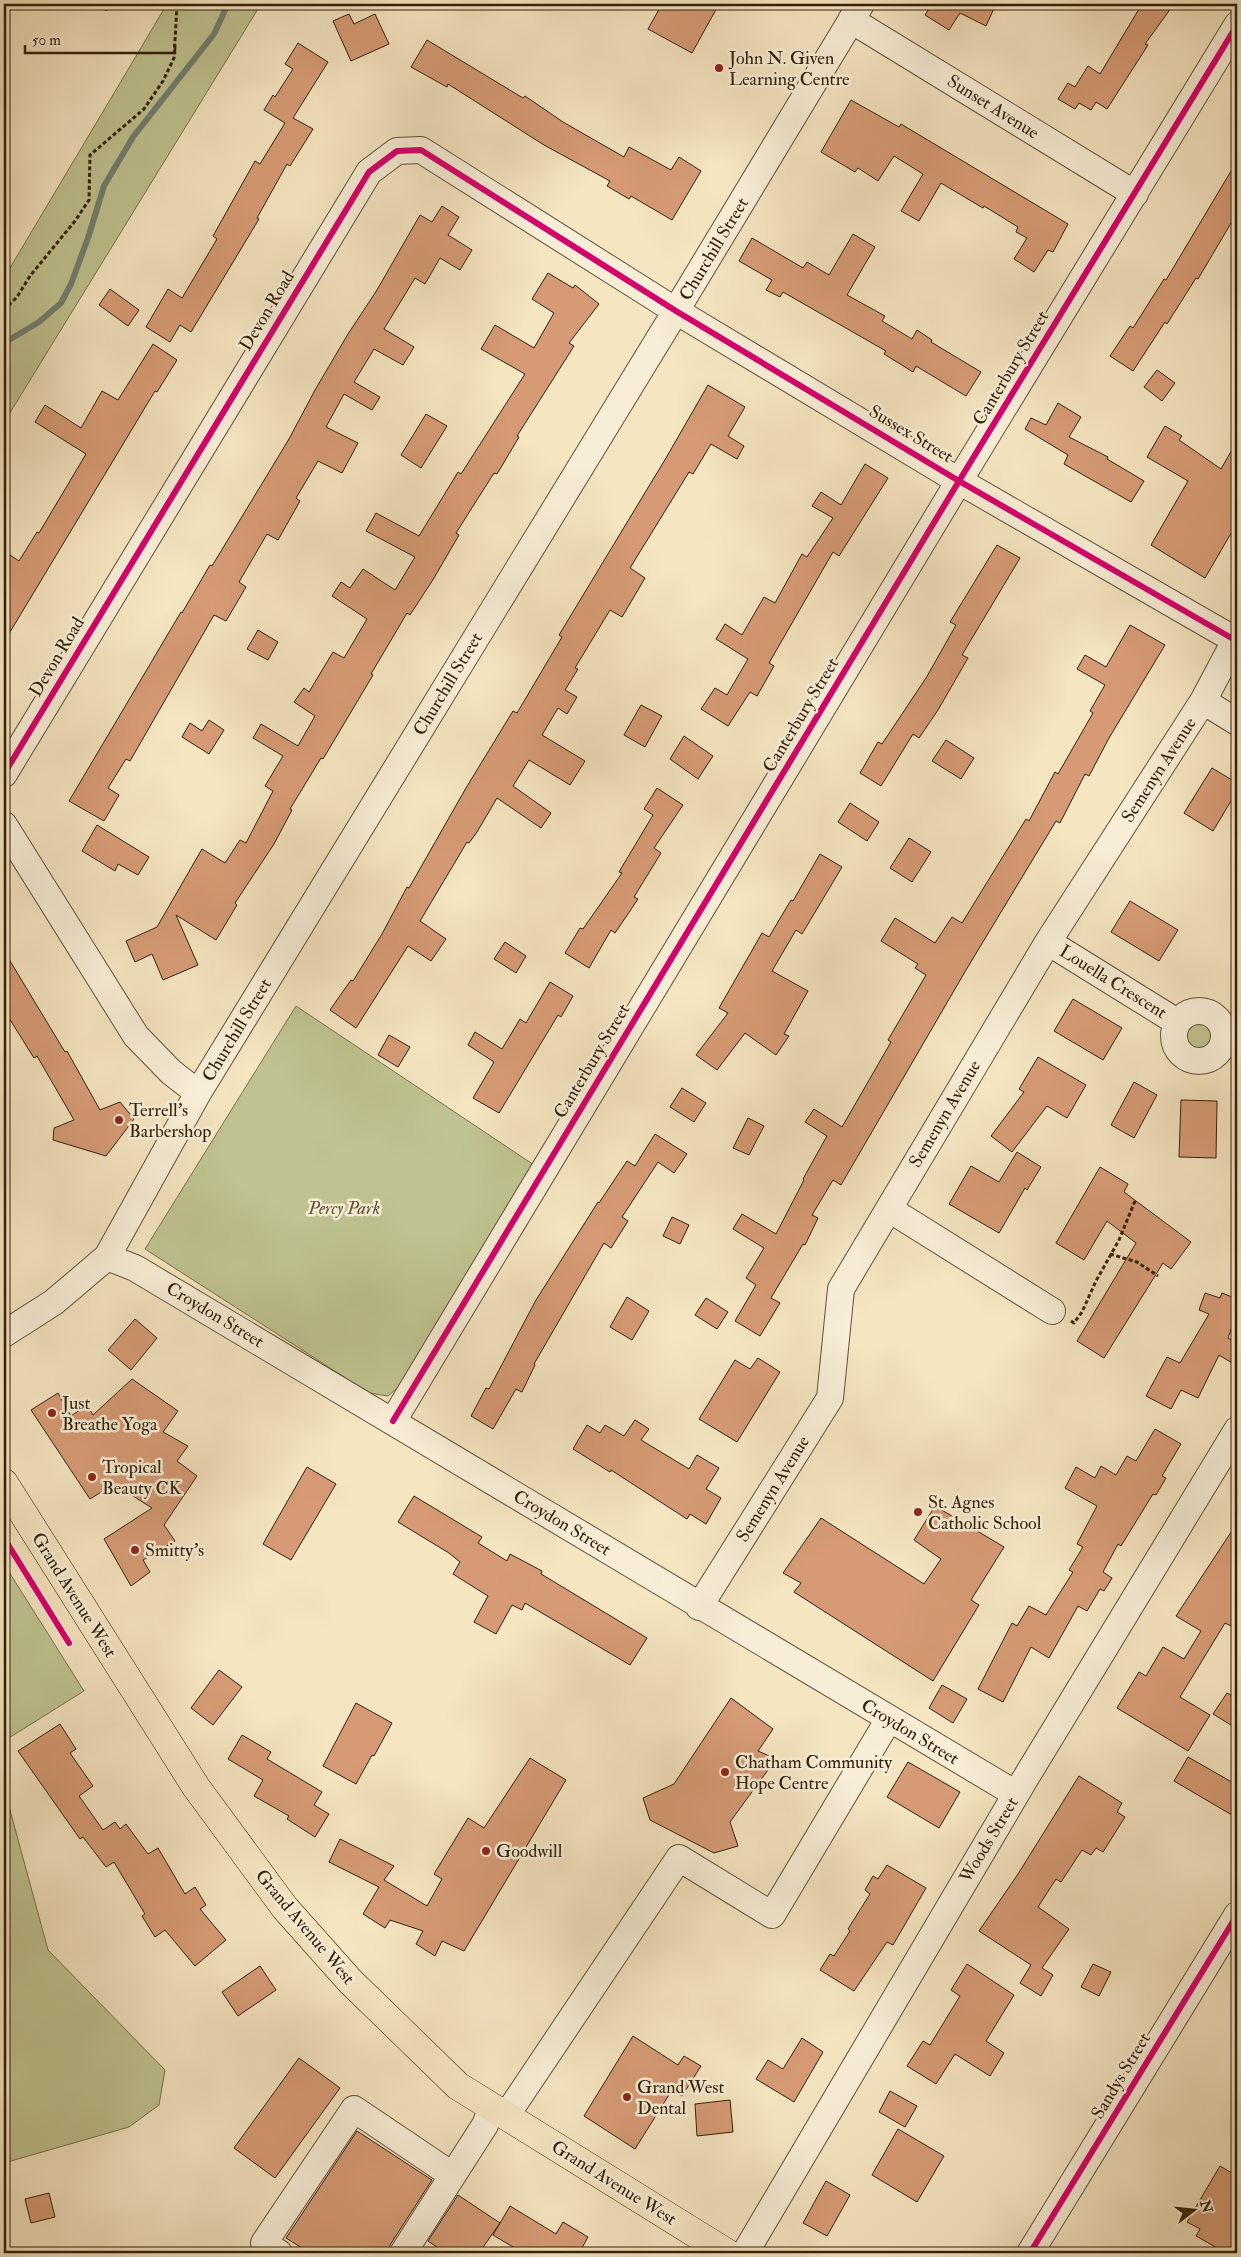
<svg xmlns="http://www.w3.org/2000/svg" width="1241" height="2257" font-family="'IM FELL Double Pica',serif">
  <rect width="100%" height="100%" fill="#f5e5c1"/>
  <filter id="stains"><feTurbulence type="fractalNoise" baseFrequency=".004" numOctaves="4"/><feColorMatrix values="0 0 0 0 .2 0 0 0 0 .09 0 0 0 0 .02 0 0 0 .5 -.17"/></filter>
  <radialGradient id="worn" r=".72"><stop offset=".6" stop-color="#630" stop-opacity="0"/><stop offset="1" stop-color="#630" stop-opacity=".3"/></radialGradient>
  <path fill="#bfc391" stroke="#78724d" d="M167,4H261L8,416L4,418V265L10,268Z
    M296,1006L534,1165L410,1377L388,1396L369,1393L145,1249Z
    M1186 1036a14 14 0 1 1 28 0a14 14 0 1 1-28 0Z
    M4,1564L84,1691L4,1741Z
    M4,1788L48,1950L165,2070L159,2105L129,2127L4,2163Z"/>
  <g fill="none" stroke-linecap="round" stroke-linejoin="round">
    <path stroke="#728071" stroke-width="6" d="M4,343L39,322L61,303L71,284L88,238L104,186L133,137L214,34L228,4"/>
  </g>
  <path fill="#d69b76" stroke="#322109" d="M662,4H719L692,53L648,29Z
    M932,4H996L986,26L960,13L949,30L925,15Z
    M1142,4H1174L1145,44L1148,45L1107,109L1096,102L1091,110L1079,103L1075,109L1058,99L1068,83L1075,87L1088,66L1100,74Z
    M349,14L354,24L375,14L389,44L351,61L333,21Z
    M427,40L523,98L525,96L563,122L624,157L629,147L671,170L679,157L701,171L672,220L631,196L629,199L607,186L610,181L544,145L448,84L447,87L411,67Z
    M298,43L328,62L293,118L313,129L290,166L287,164L257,218L259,219L191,332L180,325L170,342L146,327L168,289L182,298L217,239L213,236L255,161L260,164L285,123L264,110L273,95L275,97L293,69L285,64Z
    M851,100L899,127L901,124L1068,224L1053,252L1048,250L1034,272L1014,259L1027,238L1016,232L1018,227L984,206L983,208L941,183L919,221L901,211L923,174L894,156L878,181L858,168L855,172L821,152Z
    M1237,161V213L1198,279L1196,278L1167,324L1165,322L1133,371L1110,356L1130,326L1133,328L1164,279L1166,280Z
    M442,206L459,217L448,235L472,250L460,270L440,258L425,284L415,278L384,329L414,347L403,365L374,349L354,382L380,397L372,410L344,394L326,427L358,443L342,473L318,461L296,498L300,501L278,540L267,534L239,582L246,587L226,621L214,615L130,761L126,759L108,788L119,795L104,821L69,801L181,612L182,613L210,565L212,566L289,439L315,390L348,334L377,290L420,215L432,222Z
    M853,234L875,247L847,295L885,316L882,321L912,339L917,330L932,340L931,342L981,372L966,396L916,366L913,372L884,354L886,351L783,292L780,297L766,290L772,280L739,261L752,238L803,268L807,262L829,275Z
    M548,273L573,288L575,285L599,304L569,343L574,346L517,436L519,437L497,474L494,473L456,533L459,535L434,578L410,615L407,613L371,674L373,675L323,759L321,758L290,809L292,810L274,844L235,903L237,905L216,940L176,915L198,965L163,980L152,954L135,962L126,941L157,927L202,849L225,863L240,840L246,843L273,791L265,786L283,756L253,738L261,724L298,746L315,716L294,702L304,688L309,692L333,652L344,658L367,619L332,596L341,582L350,588L363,569L395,590L415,557L366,531L376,513L419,536L458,472L461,474L525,374L481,349L495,325L534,348L554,313L532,299Z
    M110,289L139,310L128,326L99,305Z
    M153,344L177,360L157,392L155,391L4,642V551L19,561L37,532L39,533L86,454L35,422L45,405L81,428L102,391L118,400Z
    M1157,370L1175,383L1162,401L1144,387Z
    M708,385L745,407L728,436L744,446L737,459L711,444L693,474L689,472L630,568L645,578L622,617L610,610L575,668L578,669L565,690L577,697L567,714L558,708L542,735L585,761L570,785L529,760L513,786L551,813L541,828L497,798L477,832L469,843L467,842L420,921L446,939L431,961L408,946L356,1028L330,1010L351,980L353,981L382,934L407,887L409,888L466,788L513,711L517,713L562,637L559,635L666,458Z
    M1058,403L1081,417L1069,437L1108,457L1107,459L1144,481L1131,502L1064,464L1068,455L1025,429L1031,418L1046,425Z
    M426,414L447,426L421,468L401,455Z
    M1165,426L1182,436L1179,440L1221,469L1237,441V523L1205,578L1151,545L1188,481L1147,457Z
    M865,464L888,478L839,556L833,552L769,663L774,666L757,696L750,692L728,726L701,709L715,688L727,695L748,659L716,639L725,624L742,635L764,597L775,603L802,554L807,557L833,518L812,506L821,492L841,505Z
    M997,545L1020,558L962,655L968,658L938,710L919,738L913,734L881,786L860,773L878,742L882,744L926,678L956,625L950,622Z
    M1130,625L1165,645L1109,738L1089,776L1085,774L1060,823L1056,821L966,970L841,1185L833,1180L812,1215L818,1218L805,1245L803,1244L771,1298L780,1303L760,1336L735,1321L756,1285L746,1278L764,1248L733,1229L742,1214L776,1234L804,1180L803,1179L827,1136L805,1122L814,1109L842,1127L891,1042L888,1040L926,975L915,968L918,964L881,941L895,918L935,943L952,917L962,923L1026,819L1029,821L1055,772L1058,774L1093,713L1090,711L1105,685L1077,669L1085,655L1106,667Z
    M258,630L278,642L268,660L247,649Z
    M641,705L662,716L645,747L624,735Z
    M209,720L224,730L209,754L182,737L190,723L202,731Z
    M684,736L713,756L698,779L670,759Z
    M946,740L974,758L961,779L932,761Z
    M1212,768L1237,783V791L1213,831L1184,813Z
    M657,788L683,805L654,848L661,853L634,897L638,899L615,933L611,930L589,968L565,953L580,928L583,929L622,873L619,872L653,815L644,809Z
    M850,803L879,822L867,841L838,822Z
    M97,825L149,857L138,875L118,864L115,871L82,851Z
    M909,838L931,852L912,882L890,868Z
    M820,854L842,867L802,934L796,930L772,971L808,991L784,1034L789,1036L776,1055L745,1033L717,1070L696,1055L728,1013L719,1008L762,933L769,937L791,900L793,901Z
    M1130,901L1178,930L1159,961L1111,932Z
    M505,942L526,956L516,973L494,959Z
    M4,951L65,1052L67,1051L100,1110L120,1102L134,1119L106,1156L53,1140L54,1128L74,1120L37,1056L34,1058L4,1010Z
    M550,982L573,996L561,1017L558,1015L499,1113L473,1098L494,1062L468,1045L475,1032L502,1049L520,1019L526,1023Z
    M1073,999L1122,1028L1103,1060L1054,1031Z
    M389,1035L410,1047L398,1067L378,1055Z
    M1038,1057L1086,1085L1067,1118L1047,1106L1012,1152L991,1136L1024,1092L1019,1089Z
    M1134,1082L1157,1095L1134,1138L1111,1125Z
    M682,1088L706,1103L694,1122L670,1107Z
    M1181,1100L1217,1101L1216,1158L1179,1157Z
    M748,1118L764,1126L749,1155L733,1148Z
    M655,1134L687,1154L674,1173L658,1162L622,1217L628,1221L611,1248L604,1243L534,1364L535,1365L522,1392L516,1389L493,1429L471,1416L486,1388L489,1389L536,1300L598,1202L599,1203L627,1161L635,1166Z
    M1017,1152L1041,1167L1027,1190L1025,1188L999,1233L949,1204L971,1166L999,1182Z
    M1100,1167L1128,1184L1124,1192L1191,1242L1171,1269L1163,1263L1104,1358L1077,1341L1136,1243L1107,1221L1084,1260L1056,1243Z
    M672,1217L689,1225L680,1244L663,1236Z
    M1205,1293L1220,1298L1222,1293L1237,1299V1313L1228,1338L1237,1343V1366L1219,1355L1198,1398L1181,1390L1171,1409L1146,1396L1167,1357L1180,1363L1209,1314L1199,1310Z
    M627,1297L649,1311L632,1340L610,1327Z
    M706,1298L728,1312L717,1329L695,1315Z
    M135,1319L157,1338L131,1370L108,1350Z
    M758,1358L780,1372L737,1442L699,1419L735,1360L750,1369Z
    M132,1379L178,1411L163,1432L188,1446L177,1461L197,1476L164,1525L175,1541L143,1560L150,1572L131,1586L104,1539L152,1508L114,1484L90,1499L31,1410L58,1393L71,1416L87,1405L93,1415Z
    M635,1420L649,1429L641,1440L689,1469L697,1455L719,1468L706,1489L721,1498L706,1524L690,1514L687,1519L611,1470L610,1472L573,1449L587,1425L600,1433L605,1425L624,1436Z
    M1155,1429L1181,1444L1162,1476L1166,1478L1156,1495L1153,1494L1121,1546L1118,1544L1103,1572L1112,1578L1104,1591L1100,1589L1087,1611L1078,1606L1049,1658L1031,1647L1003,1702L978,1689L1012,1623L1017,1626L1029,1606L1046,1615L1073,1572L1069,1570L1083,1547L1077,1544L1097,1506L1065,1488L1076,1467L1095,1478L1101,1466L1116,1475L1127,1456L1136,1461Z
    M307,1467L336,1484L291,1560L263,1544Z
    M414,1496L482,1537L478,1543L507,1561L510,1554L542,1571L541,1574L647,1638L630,1665L525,1603L522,1610L512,1605L496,1634L474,1622L488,1596L453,1574L460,1562L449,1553L398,1522Z
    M935,1506L1004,1547L971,1600L979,1605L933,1681L794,1592L801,1583L783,1573L821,1518L924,1584L941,1559L914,1540Z
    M1237,1523V1629L1225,1623L1180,1697L1210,1715L1188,1751L1117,1708L1139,1672L1146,1676L1163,1647L1184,1659L1201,1631L1176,1616Z
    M219,1670L242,1687L213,1725L191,1708Z
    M942,1685L967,1699L953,1723L929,1708Z
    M1227,1693L1237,1699V1715L1231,1725L1213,1714Z
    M731,1698L773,1729L758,1751L776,1759L730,1822L738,1846L714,1853L650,1820L643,1798L674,1784Z
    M356,1703L392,1723L374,1756L372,1755L356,1784L323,1766Z
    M60,1724L76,1749L70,1753L93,1786L79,1796L103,1830L115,1822L120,1829L126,1824L148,1854L158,1848L185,1894L195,1887L206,1905L200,1909L226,1940L195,1966L165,1930L155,1937L142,1916L145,1914L114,1862L106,1867L83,1837L80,1839L18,1751Z
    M242,1735L271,1752L267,1759L322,1792L314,1805L329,1814L315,1837L287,1819L289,1816L254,1796L263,1780L228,1759Z
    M1188,1757L1237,1785V1818L1174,1781Z
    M530,1758L566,1780L464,1951L442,1941L435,1956L416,1944L423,1931L390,1920L385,1928L363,1914L379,1887L329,1862L340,1839L394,1866L384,1880L427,1906L442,1879L434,1874L468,1818L484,1828Z
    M908,1762L960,1792L939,1828L887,1797Z
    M1079,1776L1122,1803L1117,1812L1125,1817L1103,1852L1096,1848L1091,1855L1082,1850L1061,1882L1056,1879L1038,1907L1069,1929L1042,1968L1053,1975L1041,1996L1020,1983L1031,1965L979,1931L1018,1874Z
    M887,1865L926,1888L893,1945L887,1942L854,1991L820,1970L830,1954L834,1956L850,1931L848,1929L870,1894L865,1890L873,1876L878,1879Z
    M967,1964L1014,1995L986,2041L1004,2053L990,2076L955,2054L936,2084L907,2066L923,2041L930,2045L960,1996L951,1990Z
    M1093,1964L1111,1972L1099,1996L1081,1987Z
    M260,1966L276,1990L238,2016L222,1992Z
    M633,2036L678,2065L684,2056L701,2066L682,2096L672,2090L635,2149L584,2116Z
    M802,2038L823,2052L794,2102L756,2079L768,2060L783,2069Z
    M299,2058L340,2088L275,2178L234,2148Z
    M890,2091L917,2106L905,2127L879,2112Z
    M730,2100L733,2132L697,2136L695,2104Z
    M898,2129L944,2156L917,2202L872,2175Z
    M357,2131L432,2180L390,2245L388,2253H310L286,2238Z
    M1220,2166L1237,2176V2253H1226L1196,2236L1200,2229L1187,2222Z
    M826,2181L850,2195L827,2236L803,2223Z
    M49,2193L55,2217L31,2223L25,2199Z
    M458,2195L500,2223L479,2253H446L428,2241Z
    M510,2206L556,2234L563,2222L588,2237L579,2253H523L493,2235Z"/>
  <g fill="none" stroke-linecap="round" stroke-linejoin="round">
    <g stroke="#635237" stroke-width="28">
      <path id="minor" d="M851,20L1135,194
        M1203,701L1237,722
        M4,774L369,172L397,151L421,150L676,311L959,481L1235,640
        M4,825L136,1036L171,1072L198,1093
        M1048,942L1177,1022
        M1174 1036a25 25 0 1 1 50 0a25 25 0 1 1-50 0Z
        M889,1209L1052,1311
        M107,1257L135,1268L1016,1794
        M4,1334L54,1302L107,1257L198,1093L668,324L861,4
        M393,1421L959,481L1237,25
        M699,1607L830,1398L841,1289L1048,942L1203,701L1237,637
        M506,2116L679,1858L772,1915L889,1719
        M279,2253L264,2243L354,2109L452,2175
        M403,2253L485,2125L492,2107
        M745,2253L1025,1779L1237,1430
        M1030,2253L1237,1915"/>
    </g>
    <g stroke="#322109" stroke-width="29">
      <path id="major" d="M4,1483L196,1787L285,1908L350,1981L458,2086L727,2253"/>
    </g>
    <path stroke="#322109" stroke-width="3" stroke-dasharray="4 2.5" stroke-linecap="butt" d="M105,10L112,4
      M4,310L17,297L30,276L75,221L89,200L90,155L144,109L163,81L174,58L177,5L185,4
      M1110,1254L1137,1262L1158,1276
      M1071,1321L1074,1323L1082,1312L1096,1281L1119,1240L1135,1201"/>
    <use href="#minor" stroke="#f8eed7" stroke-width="26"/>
    <use href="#major" stroke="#f5e5c1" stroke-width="28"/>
    <g stroke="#f8eed7" stroke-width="9">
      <path id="cycleway" d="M4,774L369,172L397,151L421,150L676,311L959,481L1235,640L1237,637
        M393,1421L959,481L1237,25
        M4,1538L69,1643
        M1030,2253L1237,1915"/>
    </g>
    <use href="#cycleway" stroke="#d6006c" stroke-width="6"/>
  </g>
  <g fill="#8f2418" stroke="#f8eed7" stroke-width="2">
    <circle cx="719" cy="68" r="5"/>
    <circle cx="119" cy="1120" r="5"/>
    <circle cx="52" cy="1413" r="5"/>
    <circle cx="92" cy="1477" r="5"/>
    <circle cx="918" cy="1512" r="5"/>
    <circle cx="135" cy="1550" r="5"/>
    <circle cx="725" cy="1772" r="5"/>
    <circle cx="486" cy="1851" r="5"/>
    <circle cx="627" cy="2097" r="5"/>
  </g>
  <g text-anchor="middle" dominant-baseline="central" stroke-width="5" stroke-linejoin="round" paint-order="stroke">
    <g font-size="18" fill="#322109" stroke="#f8eed7" text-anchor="start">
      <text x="729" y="58">John N. Given<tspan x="729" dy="21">Learning Centre</tspan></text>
      <text x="129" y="1110">Terrell's<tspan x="129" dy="21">Barbershop</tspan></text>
      <text x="62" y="1403">Just<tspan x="62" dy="21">Breathe Yoga</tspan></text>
      <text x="102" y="1467">Tropical<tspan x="102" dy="21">Beauty CK</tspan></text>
      <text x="928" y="1502">St. Agnes<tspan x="928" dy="21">Catholic School</tspan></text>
      <text x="145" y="1550">Smitty's</text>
      <text x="735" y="1762">Chatham Community<tspan x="735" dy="21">Hope Centre</tspan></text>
      <text x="496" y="1851">Goodwill</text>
      <text x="637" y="2087">Grand West<tspan x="637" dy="21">Dental</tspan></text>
    </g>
    <g font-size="18" fill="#322109" stroke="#f8eed7">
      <text transform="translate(993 107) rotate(32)">Sunset Avenue</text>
      <text transform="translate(714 249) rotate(-59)">Churchill Street</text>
      <text transform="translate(267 311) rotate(-59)">Devon Road</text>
      <text transform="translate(1011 368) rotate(-59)">Canterbury Street</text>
      <text transform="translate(911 434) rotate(31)">Sussex Street</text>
      <text transform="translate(57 657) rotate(-59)">Devon Road</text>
      <text transform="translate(448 684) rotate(-59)">Churchill Street</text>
      <text transform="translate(801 715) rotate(-59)">Canterbury Street</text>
      <text transform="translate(1159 770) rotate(-57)">Semenyn Avenue</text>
      <text transform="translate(1113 982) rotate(32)">Louella Crescent</text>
      <text transform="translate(237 1030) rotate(-59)">Churchill Street</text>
      <text transform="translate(592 1061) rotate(-59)">Canterbury Street</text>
      <text transform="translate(945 1114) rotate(-59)">Semenyn Avenue</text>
      <text transform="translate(215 1315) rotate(31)">Croydon Street</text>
      <text transform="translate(773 1489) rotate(-58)">Semenyn Avenue</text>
      <text transform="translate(562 1523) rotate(31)">Croydon Street</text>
      <text transform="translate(74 1595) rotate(58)">Grand Avenue West</text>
      <text transform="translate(910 1732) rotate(31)">Croydon Street</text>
      <text transform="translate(989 1840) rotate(-59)">Woods Street</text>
      <text transform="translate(305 1927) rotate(50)">Grand Avenue West</text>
      <text transform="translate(1121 2076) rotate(-59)">Sandys Street</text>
      <text transform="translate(614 2183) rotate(32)">Grand Avenue West</text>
    </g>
    <g font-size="18" font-style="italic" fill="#5c5232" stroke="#f8eed7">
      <text x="344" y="1208">Percy Park</text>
    </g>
  </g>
  <rect width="1241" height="2257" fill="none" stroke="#f5e5c1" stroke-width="20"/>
  <rect x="5" y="5" width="1231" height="2247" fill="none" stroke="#322109" stroke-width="2.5"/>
  <rect x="10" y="10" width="1221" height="2237" fill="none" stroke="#322109"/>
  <g transform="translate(1194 2210) rotate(74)" stroke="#f8eed7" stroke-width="4" paint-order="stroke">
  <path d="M0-4L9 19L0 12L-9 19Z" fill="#322109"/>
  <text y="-8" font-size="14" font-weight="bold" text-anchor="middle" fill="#322109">N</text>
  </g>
  <path d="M25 45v8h150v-8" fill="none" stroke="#322109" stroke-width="2.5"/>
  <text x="32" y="45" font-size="15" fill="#322109" stroke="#f8eed7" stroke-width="4" paint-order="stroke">50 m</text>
  <rect width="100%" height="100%" filter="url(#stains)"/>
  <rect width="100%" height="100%" fill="url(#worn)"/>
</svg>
